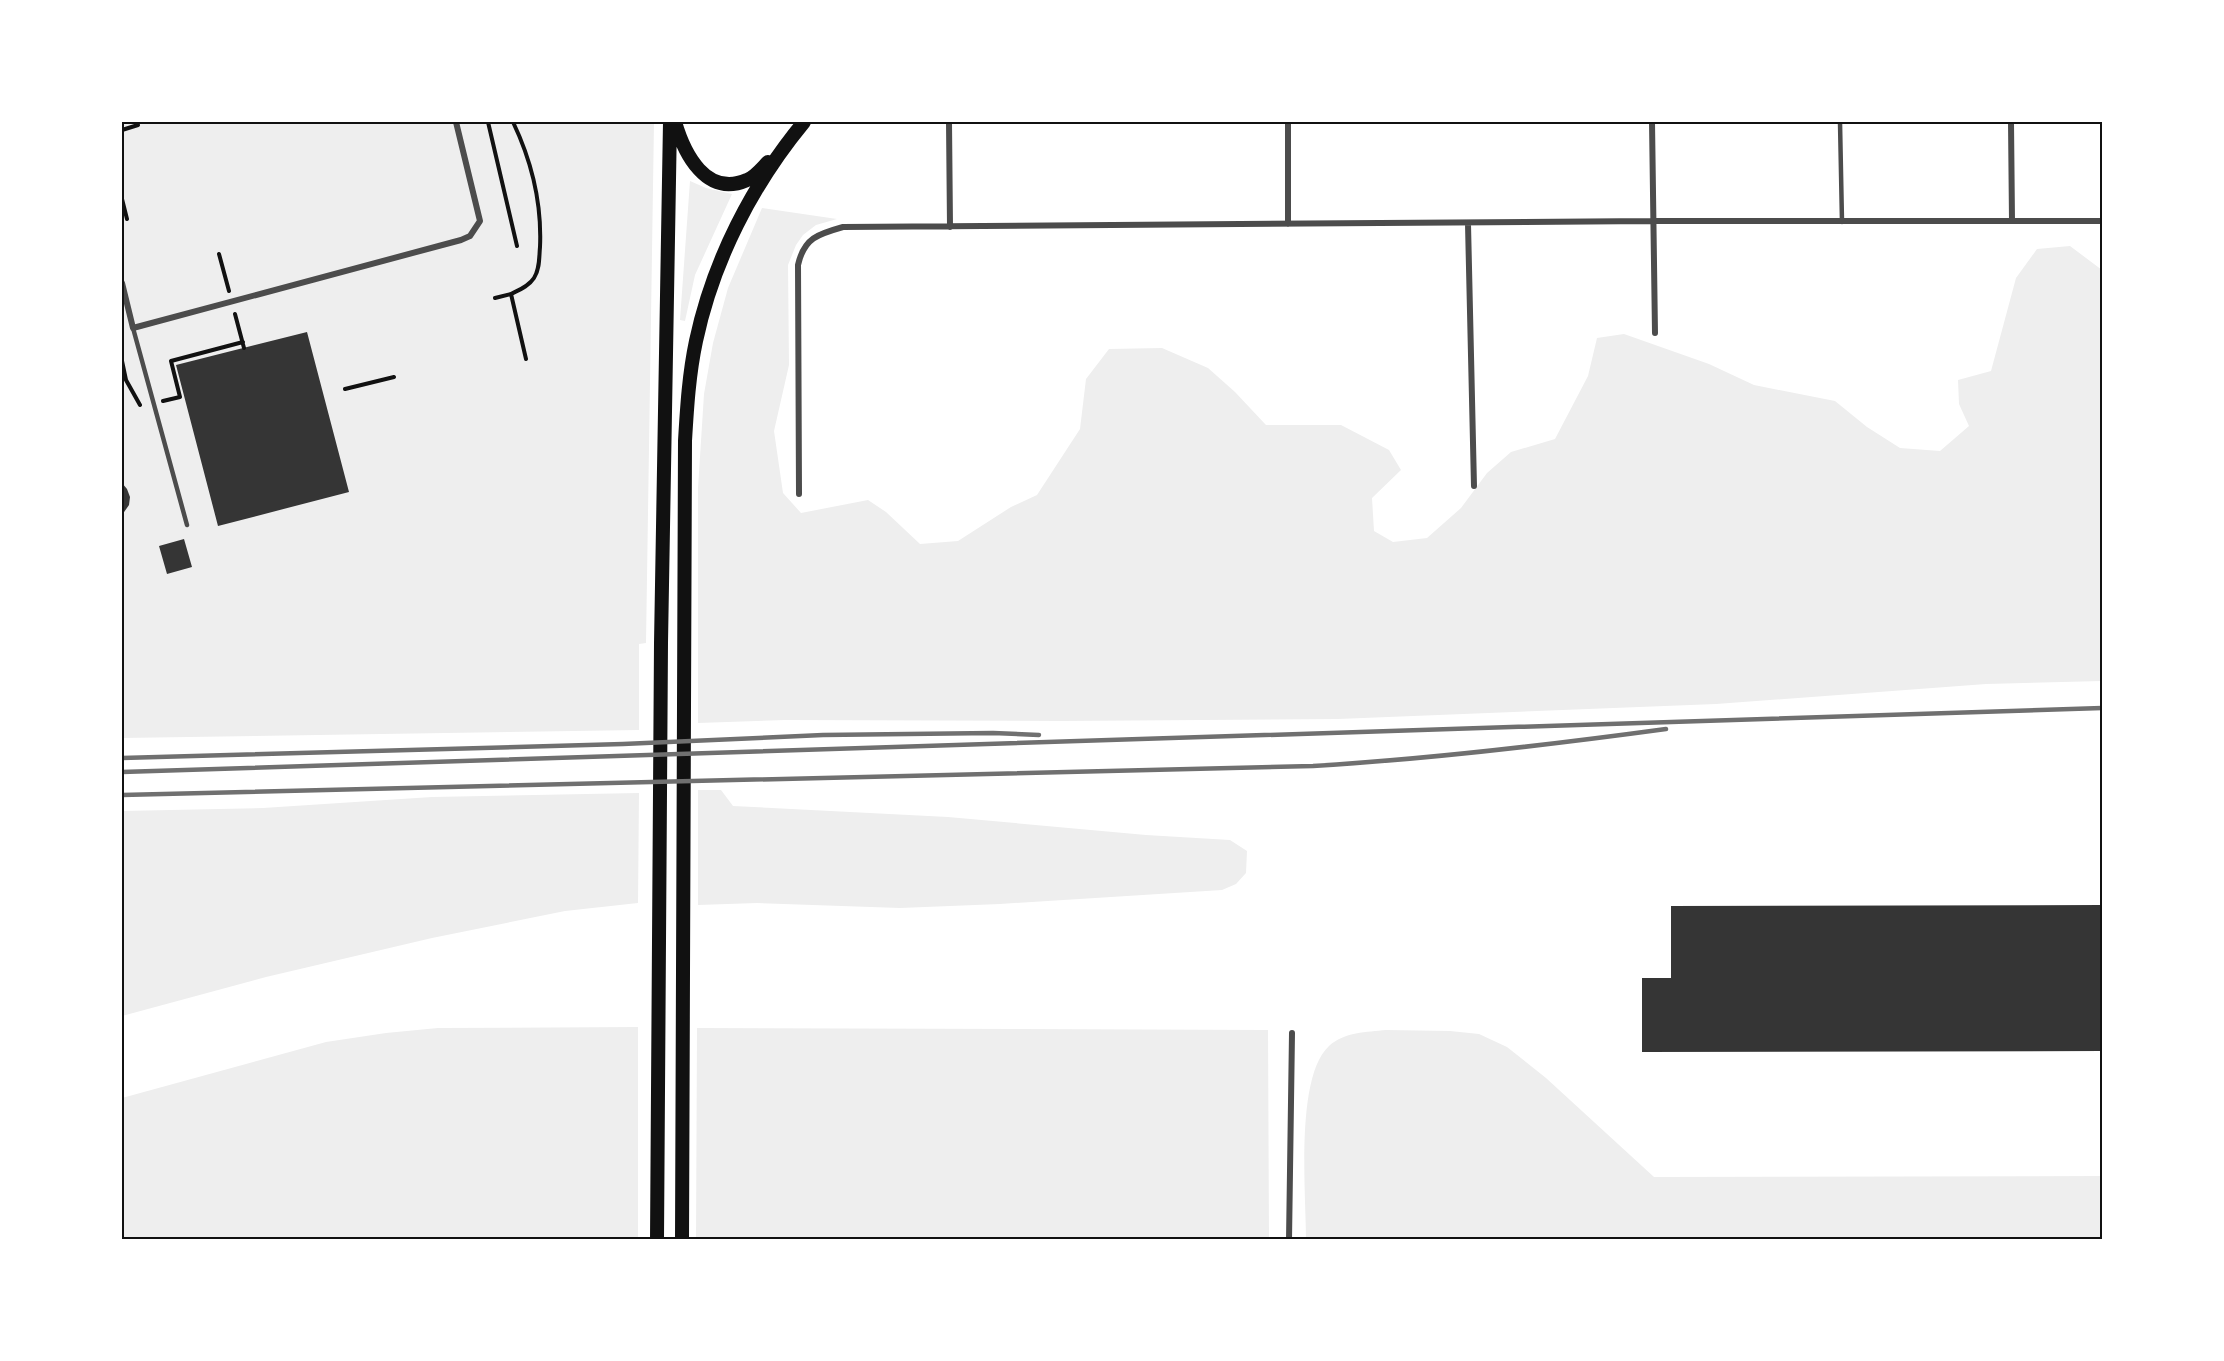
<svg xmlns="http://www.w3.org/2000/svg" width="2224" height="1361" font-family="'Open Sans',sans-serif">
  <rect width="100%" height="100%" fill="#fff"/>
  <path fill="#eee" d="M122,122H654L646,643L639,644V730L122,738Z
    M690,181L706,188L732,194L695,275L685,321L680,320Z
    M762,208L837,219L816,225L803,235L796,245L788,265L789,365L774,431L783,493L801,513L868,500L886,512L920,544L958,541L1011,507L1037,495L1080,429L1086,379L1109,349L1162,348L1208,368L1235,392L1266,425H1341L1389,450L1401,470L1372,498L1374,531L1393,542L1427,538L1461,508L1487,473L1511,452L1555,439L1588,376L1597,338L1624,334L1709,364L1754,385L1835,401L1867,427L1900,448L1940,451L1969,426L1959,404L1958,380L1991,371L2016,278L2037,249L2070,246L2102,270V681L1986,684L1716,704L1338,719L1060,721L785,720L698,723V488L704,394L713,343L728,288Z
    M698,790H721L733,806L948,817L1146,835L1230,840L1247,851L1246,873L1236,884L1222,890L1000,904L900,908L757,903L698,905Z
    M639,793L638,903L565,911L432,938L266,977L122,1016V811L263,808L432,797Z
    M638,1027V1239H122V1098L326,1042L386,1033L438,1028Z
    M697,1028L1268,1030L1269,1239H696Z
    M1386,1030L1450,1031L1479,1034L1507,1047L1546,1078L1654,1177L2102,1176V1239H1306C1306,1194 1295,1077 1329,1046C1344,1032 1367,1032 1386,1030Z"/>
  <path fill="#353535" d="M307,332L349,492L218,526L176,365Z
    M122,483L127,489L130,497L129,505L122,515Z
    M184,539L192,567L167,574L159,546Z
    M2102,905V1051L1642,1052V978H1671V906Z"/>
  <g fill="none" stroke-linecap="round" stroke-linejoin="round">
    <path stroke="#111" stroke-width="4" d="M488,122L517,246
      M122,130L138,125
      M122,199L127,219
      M219,254L229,291
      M511,294C519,290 529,286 534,278C540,269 539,257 540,247C542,202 532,162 513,122
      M495,298L511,294L526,359
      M235,314L244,348
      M122,361L126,380L140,405
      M345,389L394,377
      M163,401L180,397L171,361L243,342"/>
    <path stroke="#4c4c4c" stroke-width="4.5" d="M1840,122L1842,222
      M133,328L187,525"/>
    <path stroke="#4c4c4c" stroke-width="6" d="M949,122L950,227
      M1288,122V224
      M1652,122L1655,333
      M2011,122L2012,221
      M1468,224L1474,486
      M122,283L133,328L461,240L470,236L480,221L456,122
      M799,494L798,265C804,238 818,234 843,227L1652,221H2102
      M1289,1240L1292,1033"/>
    <path stroke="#111" stroke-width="14" d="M675,122C684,153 706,198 747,180C755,177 762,168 768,162
      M657,1240L661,643L670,122
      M682,1240L685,441C687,407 689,374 696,341C713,261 752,185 804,122"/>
    <path stroke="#707070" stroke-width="4.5" d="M122,758L623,744L823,735L993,733L1039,735
      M122,772L2102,708
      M122,795L1313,766C1431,759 1548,745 1666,729"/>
  </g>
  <rect width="2224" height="1361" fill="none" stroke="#ffffff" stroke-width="246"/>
  <rect x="123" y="123" width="1978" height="1115" fill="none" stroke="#111" stroke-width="2"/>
</svg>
